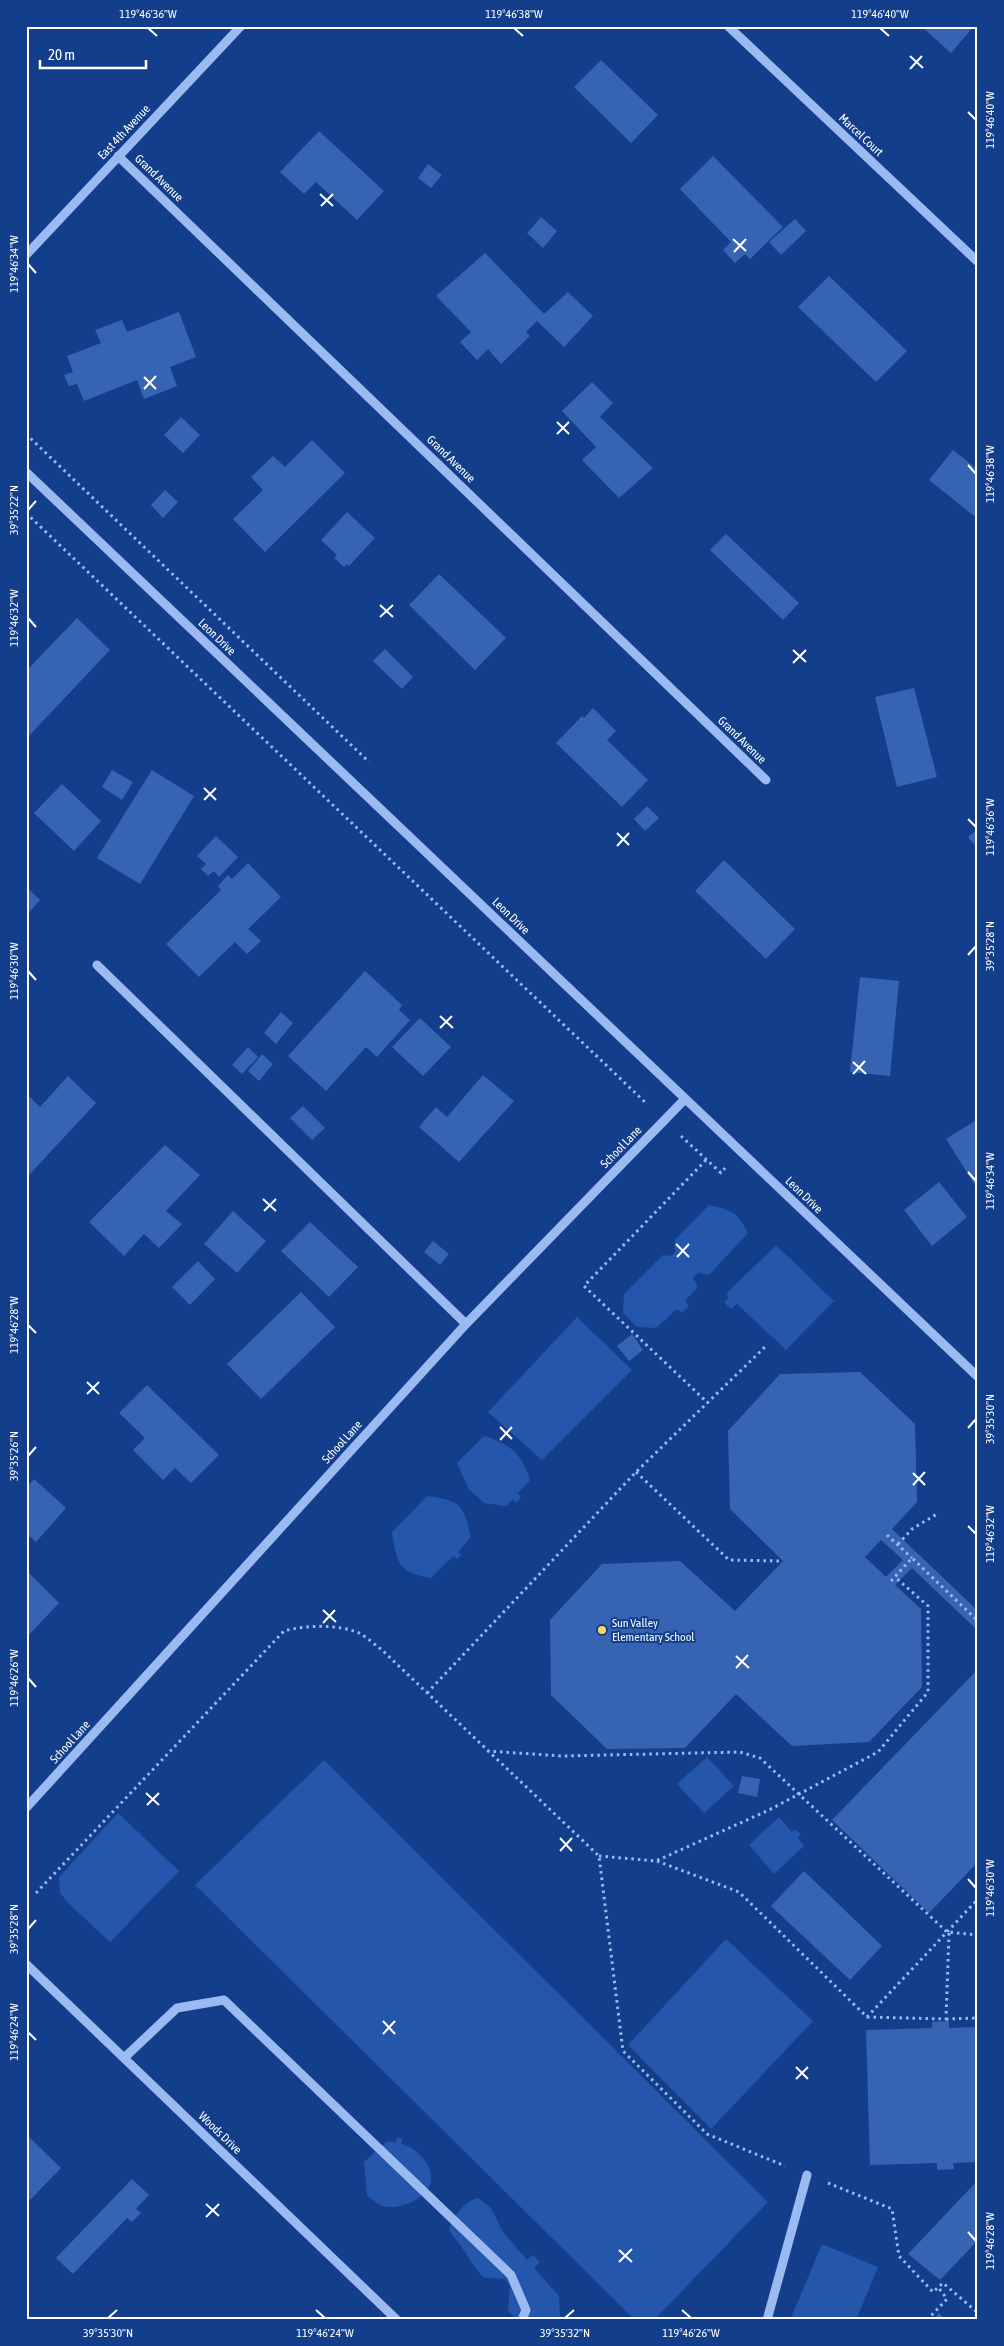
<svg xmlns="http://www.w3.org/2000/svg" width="1004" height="2346" font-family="'Asap Condensed',sans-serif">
  <rect width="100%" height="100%" fill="#123e8b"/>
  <path fill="#2456ab" d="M709,1205C731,1210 738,1212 748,1233L709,1275L698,1273L693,1278L698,1287L685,1301L689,1306L682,1313L677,1309L656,1328L637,1327L623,1313L624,1294L663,1255L671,1256L675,1252V1240Z
    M776,1245L834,1301L786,1350L737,1304L731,1309L724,1302L729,1297L726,1294Z
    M577,1317L632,1370L542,1460L488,1412Z
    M484,1436C510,1444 522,1453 530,1480L518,1493L521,1497L516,1503L513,1499L506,1506L484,1503L468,1488L457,1463Z
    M427,1496C462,1501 463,1504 471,1537L458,1552L461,1555L457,1559L453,1556L431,1578C397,1572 397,1563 392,1532Z
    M707,1757L734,1786L704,1813L677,1784Z
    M324,1760L768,2202L654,2320H635L195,1885Z
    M118,1813L179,1871L110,1942L69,1904L60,1893L59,1877Z
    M779,1817L792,1832L795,1829L801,1834L798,1838L804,1846L774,1874L749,1845Z
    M726,1939L813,2021L711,2129L628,2045Z
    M397,2138H403L401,2144C416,2147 433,2164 431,2181C428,2198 400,2211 383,2206C378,2205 372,2199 367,2195L364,2162L386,2142H396Z
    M478,2198L491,2208L503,2232L527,2260L533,2255L540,2262L534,2268L559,2296L560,2318L558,2320H516L508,2310L510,2286L505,2279L484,2278C475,2269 470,2259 463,2249C458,2242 453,2237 449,2229C453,2216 464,2202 478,2198Z
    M822,2244L878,2267L856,2320H790Z"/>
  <path fill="#3664b3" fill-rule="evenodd" d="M921,26H974L951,53Z
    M601,60L658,115L631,143L574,87Z
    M319,131L384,191L357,220L316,182L304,194L280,172Z
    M713,156L783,227L750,259L745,254L735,263L723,250L731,242L680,189Z
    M428,164L442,175L431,188L418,178Z
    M541,217L557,231L543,248L527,233Z
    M795,219L806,231L781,255L769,242Z
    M485,253L544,314L568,292L593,316L564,347L537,321L526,332L530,336L501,364L488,349L477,360L460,342L471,332L436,296Z
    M829,276L907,351L876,382L798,307Z
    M179,312L196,357L170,367L177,386L144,399L137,380L84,401L77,384L69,386L64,375L73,372L67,356L101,343L95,330L122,320L127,332Z
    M592,382L613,403L600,417L653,468L619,498L582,460L596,447L562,411Z
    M181,417L200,435L183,453L164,435Z
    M312,440L345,473L265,552L233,519L263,490L251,477L273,456L285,467Z
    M953,450L978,470V519L929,480Z
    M165,490L178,502L163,518L151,505Z
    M347,512L375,538L349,566L347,564L344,567L334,558L337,555L321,540Z
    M726,534L799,603L783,620L710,550Z
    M439,574L506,638L475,670L409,605Z
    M77,618L110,650L26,739V671Z
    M385,649L413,677L402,689L373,661Z
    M914,688L937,777L897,787L875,697Z
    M593,708L616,731L607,740L648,780L622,807L556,743L582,716L584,718Z
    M112,770L133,782L122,800L102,787Z
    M152,770L194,796L140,884L97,858Z
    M62,784L101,821L74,851L34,813Z
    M647,806L659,818L645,831L634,819Z
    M978,829V849L968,837Z
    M216,836L238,857L219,877L214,871L208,876L201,869L206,864L197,856Z
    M724,860L795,929L766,959L695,891Z
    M248,863L281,897L248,929L261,941L247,954L235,942L199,977L166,944L221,890L218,886L228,875L232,879Z
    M26,887L40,900L26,916Z
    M365,971L402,1005L399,1010L410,1020L377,1057L366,1047L326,1091L288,1056Z
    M860,977L899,981L890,1076L850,1072Z
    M281,1012L293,1023L276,1044L264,1033Z
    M420,1018L451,1047L423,1076L392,1047Z
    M248,1047L258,1057L242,1074L232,1065Z
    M262,1054L273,1064L259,1081L248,1071Z
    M483,1075L514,1101L459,1162L419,1127L436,1107L447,1117Z
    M68,1076L96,1103L29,1175L26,1172V1101L30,1097L40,1107Z
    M303,1106L325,1128L312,1140L290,1118Z
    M978,1119V1190L946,1139Z
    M165,1145L200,1175L166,1211L182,1224L159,1248L144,1234L124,1256L89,1222Z
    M939,1182L967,1217L932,1246L904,1210Z
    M233,1211L266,1241L237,1273L204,1244Z
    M310,1222L358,1267L329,1297L281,1251Z
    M433,1241L449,1254L440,1265L424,1252Z
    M198,1261L215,1279L190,1305L172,1287Z
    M301,1292L335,1327L261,1399L227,1364Z
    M632,1334L643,1350L629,1361L617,1346Z
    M860,1372L915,1424L917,1502L892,1529L978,1611V1631L912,1568L895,1585L921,1609L922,1687L869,1742L792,1746L736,1694L685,1748L607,1749L551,1695L550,1620L602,1564L680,1561L735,1611L783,1561L730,1509L728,1431L780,1374ZM881,1540L903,1560L886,1577L865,1557Z
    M147,1385L219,1455L191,1483L175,1468L163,1480L133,1450L145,1438L119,1413Z
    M34,1479L66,1508L36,1542L26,1533V1488Z
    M26,1570L59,1603L26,1638Z
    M978,1669V1862L929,1913L832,1820Z
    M742,1776L760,1779L757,1797L738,1793Z
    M804,1871L882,1946L850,1980L771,1906Z
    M949,2021V2028L978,2027V2162L953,2163L954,2169L937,2170V2163L870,2165L866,2030L932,2028V2022Z
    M26,2134L61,2168L30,2200L26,2197Z
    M132,2179L149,2195L136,2209L141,2213L132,2222L127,2218L73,2274L56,2258Z
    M978,2180V2240L940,2280L908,2254Z
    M939,2313L946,2320H933Z"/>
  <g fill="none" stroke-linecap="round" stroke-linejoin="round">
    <path stroke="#9abaf1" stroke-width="3" stroke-dasharray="2.5 4" stroke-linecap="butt" d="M26,434L369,762
      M26,513L647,1104
      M681,1136L721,1173L725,1168
      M706,1160L584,1286L708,1403
      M636,1472L729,1560L783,1561
      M887,1535L912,1558
      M898,1544L912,1529L937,1514
      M891,1581L912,1558L978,1621
      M427,1693L636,1472L766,1346
      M487,1751L562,1756L740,1752L760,1758L947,1932L978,1935
      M599,1856L656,1861L769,1810L878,1752L928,1692V1606L895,1577
      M657,1861L739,1892L867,2017L978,1899
      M36,1893L284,1631C306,1625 338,1624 359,1633C367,1637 375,1645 382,1650L599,1856L623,2051L707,2134L785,2166
      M867,2017L946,2019L949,1933
      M946,2019L978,2018
      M828,2183L892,2209L899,2256L933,2292L943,2283L977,2312
      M927,2320L947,2299L938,2287"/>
    <path stroke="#9abaf1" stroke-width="9" d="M728,26L978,262
      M118,156L766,780
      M26,255L241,26
      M26,472L978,1377
      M97,965L466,1324
      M26,1808L466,1324L685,1099
      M26,1964L397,2320
      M124,2058L177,2008L224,2000L511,2275L526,2310L522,2320
      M767,2320L807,2175"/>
  </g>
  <path fill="none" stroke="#fff" stroke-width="2" d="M148,28L157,36M514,28L523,36M880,28L889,36M910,56L923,68M910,69L922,56M968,112L976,120M320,194L333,206M321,206L333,194M733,239L746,251M734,252L746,239M28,264L36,273M144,377L156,389M144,389L156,376M557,422L569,434M557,434L569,422M968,465L976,474M28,510L36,501M380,605L393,617M380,617L393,605M28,618L36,627M793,650L806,662M793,663L806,650M204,788L216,800M204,800L216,788M968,819L976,827M617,833L629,845M617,846L629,833M968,955L976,946M28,971L36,980M440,1016L453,1028M440,1028L452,1016M853,1062L866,1074M853,1074L865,1061M968,1172L976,1181M263,1199L276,1211M264,1211L276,1199M676,1244L689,1257M677,1257L689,1244M28,1325L36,1333M87,1382L99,1394M87,1394L99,1382M500,1427L512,1439M968,1428L976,1419M500,1440L512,1427M28,1456L36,1447M913,1473L925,1485M913,1485L925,1472M968,1526L976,1534M323,1610L336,1622M323,1623L335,1610M736,1656L749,1668M736,1668L748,1655M28,1678L36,1687M146,1793L159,1805M147,1805L159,1793M560,1838L572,1851M560,1851L572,1838M968,1879L976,1888M28,1929L36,1920M383,2021L395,2034M28,2032L36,2040M383,2034L395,2021M796,2067L808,2079M796,2079L808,2067M206,2204L219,2216M206,2217L219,2204M968,2232L976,2241M619,2250L632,2262M619,2262L632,2249M316,2310L325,2318M682,2310L691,2318M108,2318L117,2310M565,2318L574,2310"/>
  <circle fill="#ffdc5a" stroke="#123e8b" stroke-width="2" cx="602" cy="1630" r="5"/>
  <g text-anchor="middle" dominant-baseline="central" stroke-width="4" stroke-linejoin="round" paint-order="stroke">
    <g font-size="12" fill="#fff" stroke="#123e8b">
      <text transform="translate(124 132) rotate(-47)">East 4th Avenue</text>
      <text transform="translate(861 135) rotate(43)">Marcel Court</text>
      <text transform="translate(159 178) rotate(44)">Grand Avenue</text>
      <text transform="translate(451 459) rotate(44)">Grand Avenue</text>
      <text transform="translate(217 637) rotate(44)">Leon Drive</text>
      <text transform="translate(742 740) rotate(44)">Grand Avenue</text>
      <text transform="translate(511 916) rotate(44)">Leon Drive</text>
      <text transform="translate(621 1147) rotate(-46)">School Lane</text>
      <text transform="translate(804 1195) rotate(44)">Leon Drive</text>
      <text transform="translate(342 1442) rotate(-48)">School Lane</text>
      <text transform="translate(70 1742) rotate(-48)">School Lane</text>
      <text transform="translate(220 2133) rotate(44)">Woods Drive</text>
    </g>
    <g font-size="12" fill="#fff" stroke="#123e8b" text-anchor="start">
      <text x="612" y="1623">Sun Valley<tspan x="612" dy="14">Elementary School</tspan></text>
    </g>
  </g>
  <rect width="1004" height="2346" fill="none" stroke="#123e8b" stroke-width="55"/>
  <path d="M40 60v8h106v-8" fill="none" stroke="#ffffff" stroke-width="2.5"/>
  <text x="48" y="60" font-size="15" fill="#ffffff" stroke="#123e8b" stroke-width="4" paint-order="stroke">20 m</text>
  <rect x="28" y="28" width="948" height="2290" fill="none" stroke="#fff" stroke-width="2"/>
  <g font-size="12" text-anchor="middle" fill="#fff">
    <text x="148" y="18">119°46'36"W</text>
    <text x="514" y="18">119°46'38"W</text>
    <text x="880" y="18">119°46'40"W</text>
    <text transform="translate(990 120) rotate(-90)" y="4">119°46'40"W</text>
    <text transform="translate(14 264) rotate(-90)" y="4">119°46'34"W</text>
    <text transform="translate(990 474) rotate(-90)" y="4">119°46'38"W</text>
    <text transform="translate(14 510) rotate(-90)" y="4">39°35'22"N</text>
    <text transform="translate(14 618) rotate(-90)" y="4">119°46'32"W</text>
    <text transform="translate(990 827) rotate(-90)" y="4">119°46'36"W</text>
    <text transform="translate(990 946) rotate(-90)" y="4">39°35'28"N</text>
    <text transform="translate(14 971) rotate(-90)" y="4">119°46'30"W</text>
    <text transform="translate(990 1181) rotate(-90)" y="4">119°46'34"W</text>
    <text transform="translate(14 1325) rotate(-90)" y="4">119°46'28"W</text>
    <text transform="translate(990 1419) rotate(-90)" y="4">39°35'30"N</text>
    <text transform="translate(14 1456) rotate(-90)" y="4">39°35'26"N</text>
    <text transform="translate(990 1534) rotate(-90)" y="4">119°46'32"W</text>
    <text transform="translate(14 1678) rotate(-90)" y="4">119°46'26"W</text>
    <text transform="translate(990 1888) rotate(-90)" y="4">119°46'30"W</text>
    <text transform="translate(14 1929) rotate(-90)" y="4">39°35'28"N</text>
    <text transform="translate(14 2032) rotate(-90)" y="4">119°46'24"W</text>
    <text transform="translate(990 2241) rotate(-90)" y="4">119°46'28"W</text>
    <text x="108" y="2337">39°35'30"N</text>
    <text x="325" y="2337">119°46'24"W</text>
    <text x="565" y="2337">39°35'32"N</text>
    <text x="691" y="2337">119°46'26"W</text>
  </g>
</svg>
